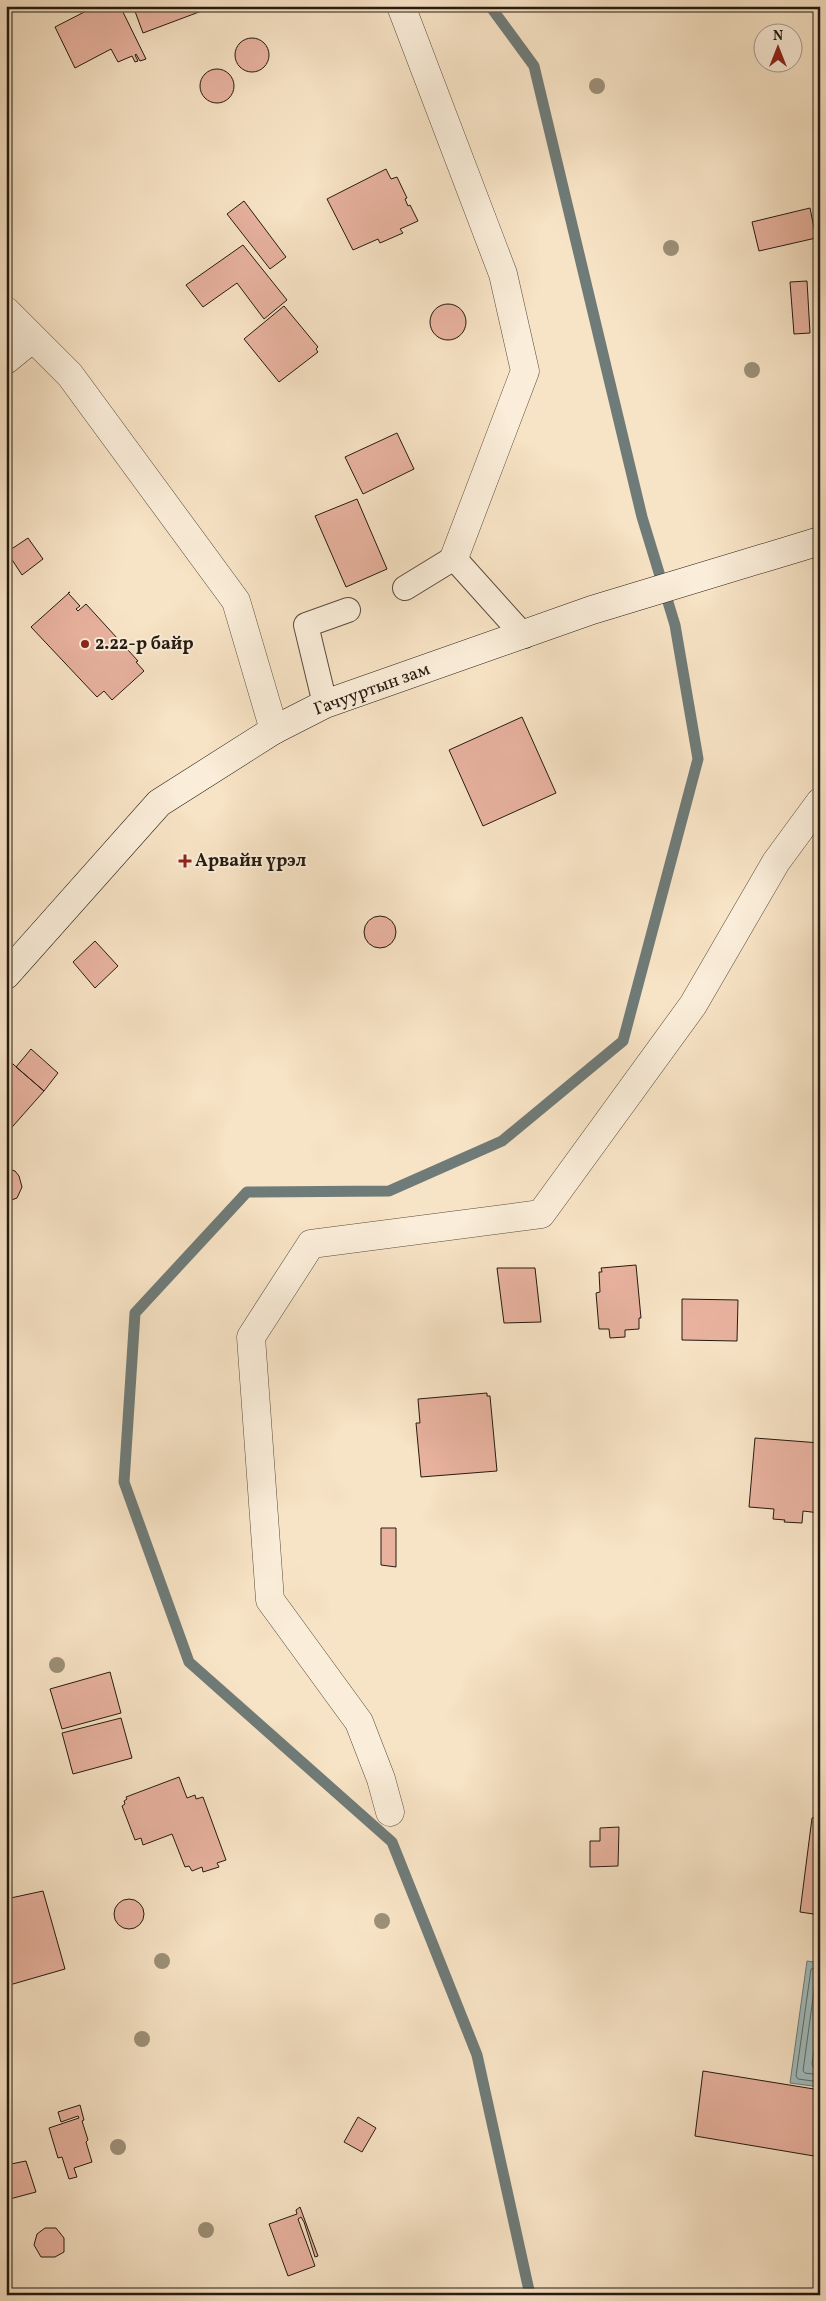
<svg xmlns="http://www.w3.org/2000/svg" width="826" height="2301" font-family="Vollkorn,serif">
  <rect width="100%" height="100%" fill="#f7e3c5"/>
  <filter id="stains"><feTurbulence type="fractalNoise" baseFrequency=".004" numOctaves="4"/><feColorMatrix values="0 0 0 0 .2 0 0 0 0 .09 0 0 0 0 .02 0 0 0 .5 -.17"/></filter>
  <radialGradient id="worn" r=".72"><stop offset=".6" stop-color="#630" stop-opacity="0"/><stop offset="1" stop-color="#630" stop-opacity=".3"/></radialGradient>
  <path fill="#a0bcbd" stroke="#6f7b78" d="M807,1961L820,1963V2087L790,2083Z"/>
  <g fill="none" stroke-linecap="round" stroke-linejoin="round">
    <path stroke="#626b66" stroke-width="1" d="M820,1968L811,1969L796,2076L798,2079L820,2082
      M820,1974L816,1976L803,2071L805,2073L820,2075
      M820,2006L812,2064L813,2067L820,2068"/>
    <path stroke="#6f7b78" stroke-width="11" d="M490,6L534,66L642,517L675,625L698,759L623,1041L502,1141L389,1191L247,1192L135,1313L124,1482L189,1662L392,1842L477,2055L530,2295"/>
  </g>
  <path fill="#e8b29f" stroke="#251a10" d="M96,6H120L146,59L140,61L136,54L135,55L138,61L135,62L132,56L118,62L111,49L75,68L55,27Z
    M133,6H215L143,33Z
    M235 55a17 17 0 1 1 34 0a17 17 0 1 1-34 0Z
    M200 86a17 17 0 1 1 34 0a17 17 0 1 1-34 0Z
    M386,169L391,179L397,177L407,198L405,199L408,206L410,205L418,221L400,229L403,233L380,243L378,239L353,250L327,199Z
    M244,201L286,257L270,269L227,214Z
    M810,208L816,238L759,251L752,222Z
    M243,245L287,300L264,319L237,283L203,307L186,285Z
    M807,281L810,333L794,334L790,282Z
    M430 322a18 18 0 1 1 36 0a18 18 0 1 1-36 0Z
    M284,306L318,347L316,349L318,352L279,382L244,339Z
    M397,433L414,469L363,494L345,457Z
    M357,499L387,569L346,587L315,516Z
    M28,538L43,559L22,575L7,552Z
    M70,592L68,593L80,606L76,609L78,611L86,604L138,661L136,662L144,671L112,700L104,691L97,697L31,627Z
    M522,717L556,793L483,826L449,750Z
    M364 932a16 16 0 1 1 32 0a16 16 0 1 1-32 0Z
    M95,941L118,966L95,988L73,962Z
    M31,1049L58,1073L44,1091L16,1067Z
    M6,1058L44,1091L6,1134Z
    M6,1168L15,1171L19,1176L22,1187L17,1198L6,1202Z
    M636,1265L641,1318H639V1329L625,1330V1337L610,1338L609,1329H599L596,1293L600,1292L599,1272H602L601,1268Z
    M497,1268H535L541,1322L504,1323Z
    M682,1299L738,1300L737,1341L682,1340Z
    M487,1393V1396H490L497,1471L421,1477L416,1423H420L418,1399Z
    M755,1438L820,1443V1513L803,1511L802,1523L784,1522L785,1520L773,1519L774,1509L749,1507Z
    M381,1528H396V1567L381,1565Z
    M110,1672L121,1713L62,1729L50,1689Z
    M121,1718L132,1758L73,1774L62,1733Z
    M179,1777L187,1798L195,1795L196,1799L203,1797L226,1860L217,1863L219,1867L203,1872L202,1867L192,1871L189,1866L185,1867L172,1834L143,1845L141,1838L135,1840L122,1806L125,1804L124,1801L127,1799L126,1797Z
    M820,1816V1915L800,1912L812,1818Z
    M619,1827L618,1866L590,1867V1841H600V1828Z
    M43,1891L65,1969L6,1986V1899Z
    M114 1914a15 15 0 1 1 30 0a15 15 0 1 1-30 0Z
    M703,2071L820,2090V2157L695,2136Z
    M80,2105L84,2120L82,2121L88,2140L86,2142L92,2162L74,2168L77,2177L69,2179L62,2157L58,2158L49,2128L79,2118L78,2116L61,2122L58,2112Z
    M358,2117L376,2128L362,2152L344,2142Z
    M26,2161L36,2192L6,2200V2165Z
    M300,2207L318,2256L315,2257L304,2222L301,2217L298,2219L315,2266L288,2276L269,2224L297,2214L296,2210Z
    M45,2228H56L64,2238V2252L55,2257H41L34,2245L37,2234Z"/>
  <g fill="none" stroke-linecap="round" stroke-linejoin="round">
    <g stroke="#5a4c3d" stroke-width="26">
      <path id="service" d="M405,588L454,558L524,636
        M325,704L306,625L348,610"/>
    </g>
    <g stroke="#5a4c3d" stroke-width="29">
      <path id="minor" d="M401,6L503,274L525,371L454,558
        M6,311L70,375L236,601L274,730
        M6,360L33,338
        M390,1812L381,1779L359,1722L270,1600L251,1337L311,1244L541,1214L693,1005L776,862L820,802"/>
    </g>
    <g stroke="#251a10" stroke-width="29">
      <path id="secondary" d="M6,975L159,803L274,730L325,704L592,610L820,541"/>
    </g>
    <use href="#service" stroke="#faedd9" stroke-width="24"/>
    <use href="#minor" stroke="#faedd9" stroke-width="28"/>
    <use href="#secondary" stroke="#faedd9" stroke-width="28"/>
  </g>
  <g fill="#9c9078">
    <circle cx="597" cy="86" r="8"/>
    <circle cx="671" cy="248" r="8"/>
    <circle cx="752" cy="370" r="8"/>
    <circle cx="57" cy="1665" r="8"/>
    <circle cx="382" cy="1921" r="8"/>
    <circle cx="162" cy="1961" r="8"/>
    <circle cx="142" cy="2039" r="8"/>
    <circle cx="118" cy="2147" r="8"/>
    <circle cx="206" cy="2230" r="8"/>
  </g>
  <g fill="#8f2418" stroke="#faedd9" stroke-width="2">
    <circle cx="85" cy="644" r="5"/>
    <path d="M182.5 853.5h5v5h5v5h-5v5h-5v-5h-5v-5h5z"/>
  </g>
  <g text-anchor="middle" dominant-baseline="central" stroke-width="4" stroke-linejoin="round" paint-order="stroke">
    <g font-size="18" font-weight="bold" fill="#251a10" stroke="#faedd9" text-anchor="start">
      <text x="95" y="644">2.22-р байр</text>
      <text x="195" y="861">Арвайн үрэл</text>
    </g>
    <g font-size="18" fill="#251a10" stroke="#faedd9">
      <text transform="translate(372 690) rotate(-20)">Гачууртын зам</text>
    </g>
  </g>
  <rect width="826" height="2301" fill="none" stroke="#f7e3c5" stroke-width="25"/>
  <rect x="8" y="8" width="811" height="2286" fill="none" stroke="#251a10" stroke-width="2.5"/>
  <rect x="12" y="12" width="801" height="2276" fill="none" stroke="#251a10"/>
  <g transform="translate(778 48)"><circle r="24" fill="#faedd9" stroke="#a59989"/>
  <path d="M0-4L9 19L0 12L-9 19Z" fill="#8f2418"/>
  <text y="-8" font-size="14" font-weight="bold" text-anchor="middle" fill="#251a10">N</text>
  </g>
  <rect width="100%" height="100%" filter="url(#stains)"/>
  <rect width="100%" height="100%" fill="url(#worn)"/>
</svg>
